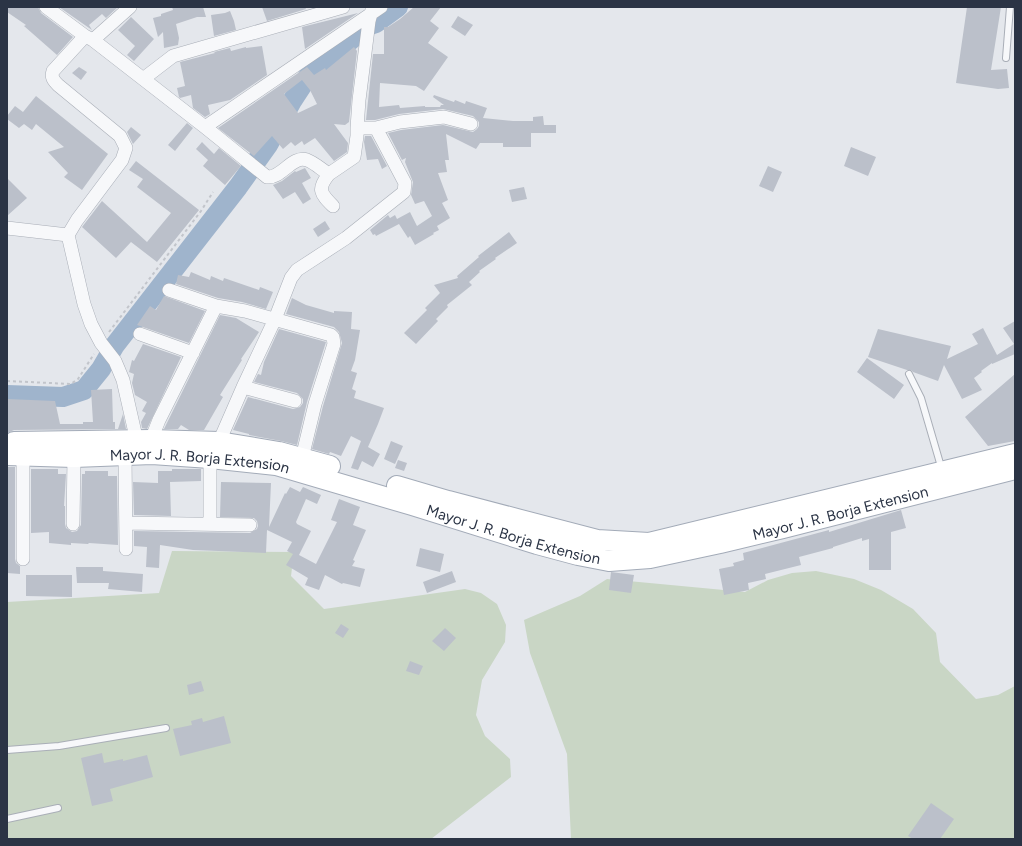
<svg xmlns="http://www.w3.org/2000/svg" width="1022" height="846" font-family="Figtree,sans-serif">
  <rect width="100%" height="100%" fill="#e4e7ec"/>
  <path fill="#c9d6c5" d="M172,551L294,552L291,576L324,609L465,589L481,593L497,604L506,625L505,642L482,680L476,715L485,736L510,759L511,777L431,839H7V602L159,593Z
    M816,571L854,579L881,590L913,609L936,633L940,662L976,699L998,695L1015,686V839H571L567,754L530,653L524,620L580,596L607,579L745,592L768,580L792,573Z"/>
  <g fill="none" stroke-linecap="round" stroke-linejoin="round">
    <path stroke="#9fb4cc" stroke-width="20" d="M7,395L63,397L84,390L101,369L115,345L238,187L268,145L292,101L309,75L353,38L361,28L376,23L398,7"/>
  </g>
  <path fill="#bbc0ca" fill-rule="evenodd" d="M7,7H38L41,13L73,37L57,55L24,26L26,25L7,12Z
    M59,7H118L106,18L102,14L89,25L92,30Z
    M172,7H203L206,17H197L176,24L179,38L178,45L164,48L163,32L158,37L153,18L161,16V14L173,10Z
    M262,7H305L306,9L267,21Z
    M414,7H441L430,21L439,28L428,43L448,57L424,91L416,86L380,83L379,107L399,105L400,108L425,106V107H440L441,105H444L433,97L434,95L454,102L455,100L465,104L466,101L487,108L483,118L513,121H533V117L543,116L544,125H556V133H531V147H503V143H480L476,149L446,134L449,160H445L447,172L438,173L448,200L442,203L450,218L437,226L439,230L433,233L434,234L415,245L410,236L408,238L399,224L376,236L375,234L373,235L370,230L388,215L390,218L395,215L397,219L410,212L417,226L432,216L424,201L415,204L411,195L413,182L405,162L406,158L402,160L388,133L401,130L443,125L473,132L477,129L479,126V122L473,116L443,109L399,114L375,120H366L373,54H384V27H388L400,19Z
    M967,7H1001L991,70L1007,69L1009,88L998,89L956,83Z
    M230,11L234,21L236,30L214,36L211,15L225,13Z
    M358,13L305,49L302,27Z
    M458,16L473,25L465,36L451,27Z
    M131,17L154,39L134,61L127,55L135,46L118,30Z
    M262,46L267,75L230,100L208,105L210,114L205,117L193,108L191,95L180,98L179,97L177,88L185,86L180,62L215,53L214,52L230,48L231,51L246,47V48Z
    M354,47L357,51L349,122L345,125L334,124L348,143L347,152L334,161L315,138L304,145L302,141L295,146L291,142L283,149L272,136L254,156L218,128L307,67L314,75L325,68L326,70ZM302,80L310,90L317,104L298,113L284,94Z
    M79,67L87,72L81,80L72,73Z
    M36,96L108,154L82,190L64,177L68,173L48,152L64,147L36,124L32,130L24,124L19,128L7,119V116L15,106L23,112Z
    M187,123L193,128L175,151L168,145Z
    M131,127L141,135L133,144L127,132Z
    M365,136H371L387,166L382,169L378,159L367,160L364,142Z
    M202,142L214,154L219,148L241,166L225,185L203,166L208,160L196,149Z
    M851,147L876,157L868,176L844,166Z
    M136,161L199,210L157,262L131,242L116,258L82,227L102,201L147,242L171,213L137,187L143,179L129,170Z
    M768,166L782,172L773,192L759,186Z
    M305,168L311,178L302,183L311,199L303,204L295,192L283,199L273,185L282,181L295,171L296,172Z
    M7,178L27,198L7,216Z
    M524,187L527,199L512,202L509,190Z
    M325,221L330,229L318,237L313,229Z
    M509,232L517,243L495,258L496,259L479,271L480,272L469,282L472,285L447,305L448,307L436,319L438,321L416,344L404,333L427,310L425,308L440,293L434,285L458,278L457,276L479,257L478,256Z
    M191,272L210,280L211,276L223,281L224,278L259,290L260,287L273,292L266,309L242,302L218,298L176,284L178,275L189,277Z
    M164,296L205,311L189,343L137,325L150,306L156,310Z
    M292,298L306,305L334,313V311L352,312L351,329L360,330L355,360L351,371L357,373L352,389L356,391L354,398L384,408L378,424L368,447L380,454L373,467L362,461L358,470L351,468L361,441L351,436L341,456L330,452L329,454L312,449L323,406L342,343L339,332L334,327L286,314Z
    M220,315L236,318L259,332L241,359L242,360L220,395L223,397L204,430H189L181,425L178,429H164Z
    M1015,321V354L992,364V363L981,371L982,372L974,378L982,390L962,399L944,365L938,381L913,372L911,370H907L868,357L878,329L951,346L947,359L978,344L972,334L983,328L997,355L1014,344L1003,328Z
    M279,329L326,342L307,402L297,445L281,441L249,435V434L233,430L248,397L293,409L300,407L303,403V399L297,393L254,382L258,374L261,375L264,362Z
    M143,344L181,357L147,429L142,428L141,422L146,413L142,411L147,402L135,395L132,383L134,374L129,372L132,360L134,361Z
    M867,358L904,385L894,399L857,372Z
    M1015,374V441L988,446L965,417Z
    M112,389L113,422H115V429L14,430L7,433V399L55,401L60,424H83V422H93L91,390Z
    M123,414L126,429H118Z
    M391,441L403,446L395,464L384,459Z
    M398,460L407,463L404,471L395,468Z
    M7,467H15V559L16,563L20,566V574L7,573Z
    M31,469H58V474H66L64,506H65V524L66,528L72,532L77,531L81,525L82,474H85V471H108V476H117L118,545L89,543L88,544L71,543V545L49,543V532L31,533Z
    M172,469H201V481L170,482L171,516L134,515L133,482L158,483V471H172Z
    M221,482L271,483L269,527L285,493L286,494L290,487L300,492L303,487L321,495L317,504L306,499L296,522L297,524L311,531L299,555L316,564L337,522L331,520L339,499L360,507L353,525L366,530L353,560L355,561L352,566L365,569L360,587L343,583L342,584L325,575L319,590L305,585L308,578L286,565L293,554L287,551L292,542L267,530L266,553L193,550L160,545L159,568L146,567L147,547L134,546V531L250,533L257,529L258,526L257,521L254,518L220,517Z
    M901,510L906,528L891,532V570H869V539L862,541V538L833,547V548L799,557L801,565L765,574L766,579L748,583L749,590L724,595L719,569L734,566L733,563L744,560L743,553L829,530V532Z
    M420,548L444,554L440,572L416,566Z
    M76,567H103V571L143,574L142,592L108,589L109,583H77Z
    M452,571L456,582L427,593L423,582Z
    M611,572L634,575L631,593L609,590Z
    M26,575H72V597L26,596Z
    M341,624L349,629L343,638L335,633Z
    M445,628L456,638L444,651L432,641Z
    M410,661L423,666L419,675L406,671Z
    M201,681L204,691L189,695L187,685Z
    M224,716L231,743L180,756L173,729L192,725L191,721L202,718L203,722Z
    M102,753L104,763L123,759V761L147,755L153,777L110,789L113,801L92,806L81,758Z
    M931,803L954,819L940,839H913L908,836Z"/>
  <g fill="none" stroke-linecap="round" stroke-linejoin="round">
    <g stroke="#a9aeb7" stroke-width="8">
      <path id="lane" d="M1006,58L1010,7
        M909,374L921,398L942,470
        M7,750L59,746L166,728
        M7,819L58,808"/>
    </g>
    <g stroke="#a9aeb7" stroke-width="14">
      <path id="street" d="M46,7L85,36
        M130,7L93,40L85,36L53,71C51,77 53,80 58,85L120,136L126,148L122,160L77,220L68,235L84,304L91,324L101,343L115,361L118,368L123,380L138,446
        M372,10L369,21L359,100L357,128H376
        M93,40L205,127L267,177C281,179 292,155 307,160C315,163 322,170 329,174L354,157L357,136V128
        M143,79L173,56L343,7
        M205,127L381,7
        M329,174C317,189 320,193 333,206
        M7,228L68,235
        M169,290L216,306L245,311L331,335L333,337L334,344L315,404L302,458
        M140,334L193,353
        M243,387L295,401
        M219,442L243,387L275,319L291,278L297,270L346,238L404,192L405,183L376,128L400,122L444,117L471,124
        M152,446L151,440L159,420L216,306
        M23,455V559
        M125,455L126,549
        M210,458V523
        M126,523L250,525
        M73,524L74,457"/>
    </g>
    <g stroke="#a3abb8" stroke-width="22">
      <g id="primary">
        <path d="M14,442L151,440L219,442L279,452L330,466"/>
        <path id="s1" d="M7,455L74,457L152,454L210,458L276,465L412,505L537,544L578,555L609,561L650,558L720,543L783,528L1015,469"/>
        <path d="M397,486L448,501L597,540L649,543L1015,454"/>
      </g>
    </g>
    <path stroke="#c2c5cb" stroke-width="2" stroke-dasharray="3 3" stroke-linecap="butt" d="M109,332L201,211L213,192
      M7,381L71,384L78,379L94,354"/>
    <use href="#lane" stroke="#f7f8fa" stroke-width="6"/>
    <use href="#street" stroke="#f7f8fa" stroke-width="13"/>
    <use href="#primary" stroke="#fff" stroke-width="20"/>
  </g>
  <g text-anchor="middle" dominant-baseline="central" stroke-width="3.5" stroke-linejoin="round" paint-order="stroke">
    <g font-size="15" fill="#2b3445" stroke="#f4f6f9">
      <text stroke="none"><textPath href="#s1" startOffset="193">Mayor J. R. Borja Extension</textPath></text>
      <text stroke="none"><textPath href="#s1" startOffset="853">Mayor J. R. Borja Extension</textPath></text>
      <text stroke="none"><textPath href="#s1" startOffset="517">Mayor J. R. Borja Extension</textPath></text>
    </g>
  </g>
  <rect width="1022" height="846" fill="none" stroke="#2b3445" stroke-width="16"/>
</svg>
